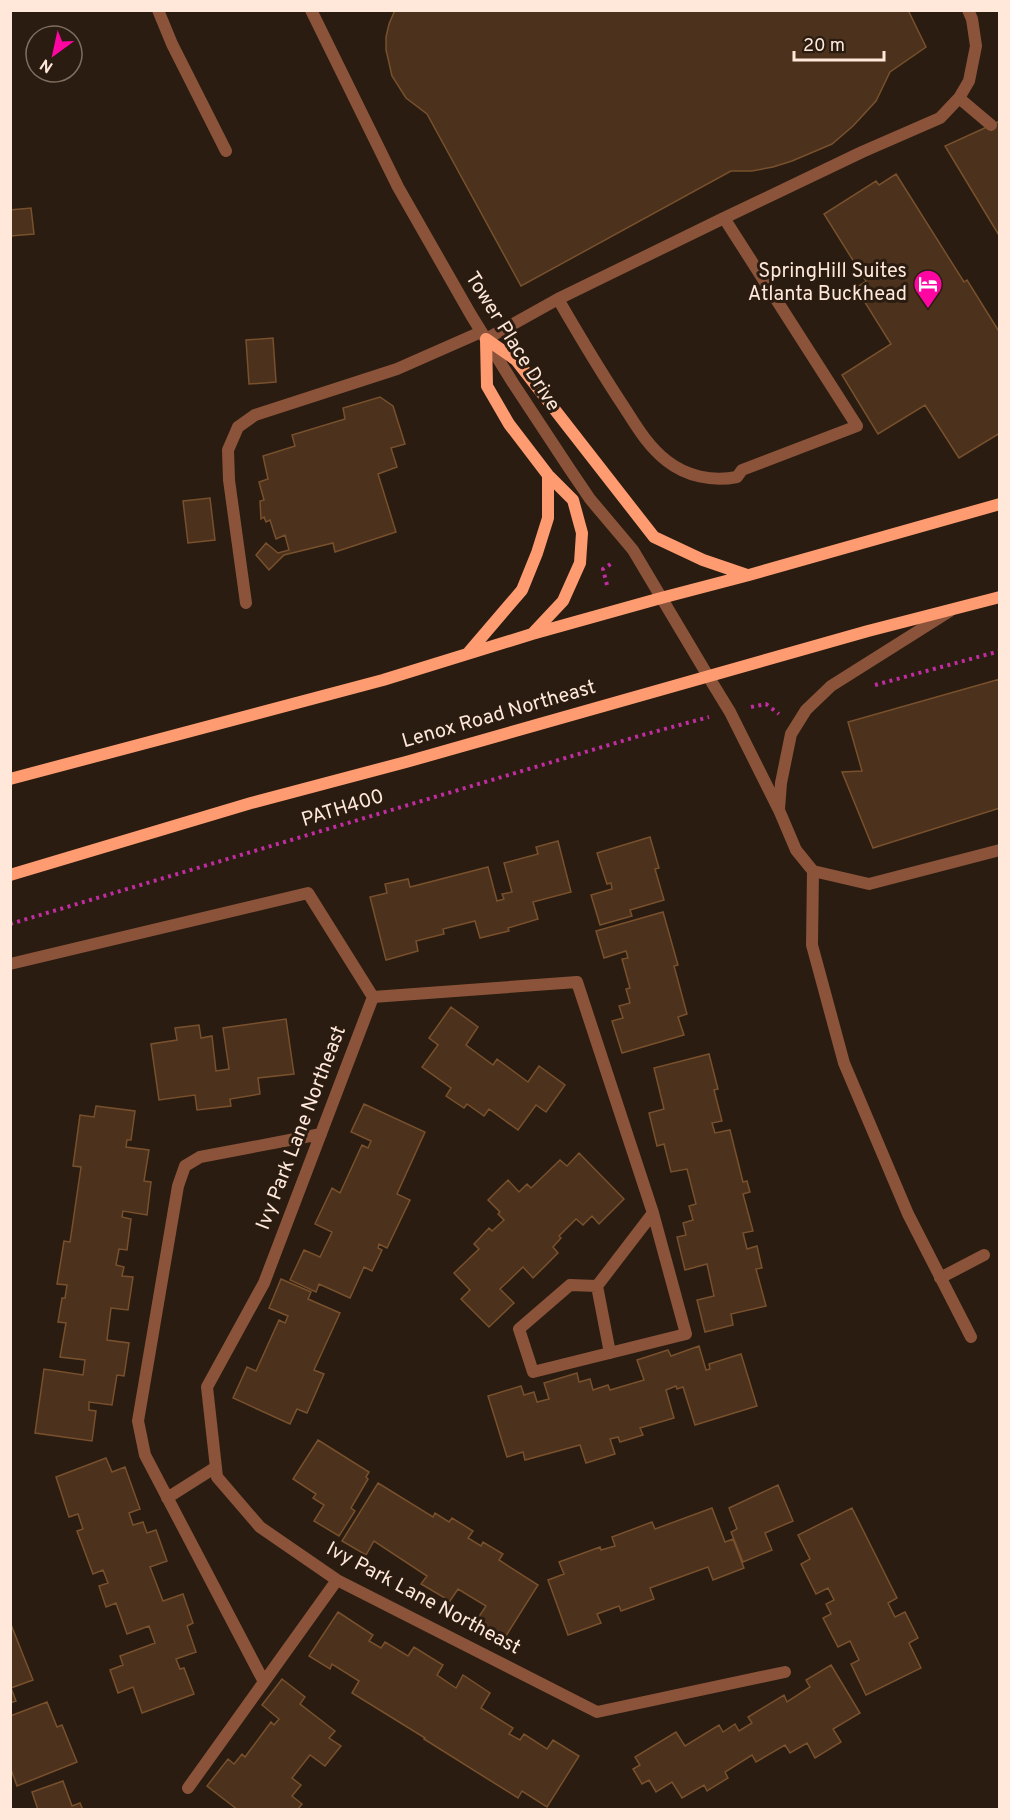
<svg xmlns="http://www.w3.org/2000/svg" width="1010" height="1820" font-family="Overpass,sans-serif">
  <rect width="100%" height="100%" fill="#2a1c10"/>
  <path fill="#4c321c" stroke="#78502d" stroke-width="1.5" d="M395,10H908L926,47L890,72L876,101L853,126L832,144L792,161L773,167L752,171H731L521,286L427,114L406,98L392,76L386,50V37L389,24Z
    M1000,121V237L945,146Z
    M896,174L964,282L967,280L1000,333V433L959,458L925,405L878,434L842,375L891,344L856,288L866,281L824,214L876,181L879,185Z
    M31,208L34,234L10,236V210Z
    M273,338L276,382L249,384L246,340Z
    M380,397L393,406L405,444L391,448L397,467L378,474L396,532L335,552L333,543L284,555L269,570L256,555L266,543L278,553L289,550L285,535L276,539L270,520L266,522L264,517L261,519L260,501L264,500L259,482L268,479L263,456L295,446L292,435L345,419L343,408Z
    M210,498L215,540L188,543L183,501Z
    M1000,679V808L873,848L842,772L862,771L848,722Z
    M650,837L659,868L655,869L664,900L630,910L632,916L600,925L591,895L612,889L611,883L607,884L597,853Z
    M558,841L571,892L533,902L538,919L508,928L509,931L480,938L475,921L443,929L444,934L416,941L418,951L386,960L370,897L387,893L385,884L408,879L410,887L488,867L497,901L504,899L502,894L512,892L504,863L538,854L536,847Z
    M663,912L678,965L674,966L687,1014L678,1017L684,1035L622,1053L612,1021L623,1018L619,1006L630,1003L626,989L630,988L622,959L628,958L626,951L604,958L596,931Z
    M451,1007L478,1027L466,1045L493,1065L497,1059L528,1082L539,1066L565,1085L546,1112L536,1105L518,1130L489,1109L484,1116L467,1104L464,1108L446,1096L451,1088L422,1067L438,1045L429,1038Z
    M286,1019L294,1074L258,1078L260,1094L230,1099L231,1106L197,1110L195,1095L159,1100L151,1044L177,1040L175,1028L199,1025L201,1038L212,1036L216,1071L229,1069L223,1028Z
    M709,1054L718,1089L714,1090L722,1121L712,1123L715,1133L730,1130L743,1182L747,1181L750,1192L743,1194L753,1231L743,1233L747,1249L757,1246L762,1268L756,1269L766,1306L731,1314L733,1325L705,1332L697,1300L714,1296L707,1264L685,1270L677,1237L686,1235L683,1223L693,1220L689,1206L696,1204L687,1169L671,1172L664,1144L657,1146L649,1113L664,1109L654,1068Z
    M364,1104L425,1132L397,1194L410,1200L387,1248L379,1244L378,1248L382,1250L372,1271L364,1267L350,1298L319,1284L316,1292L290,1280L304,1250L320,1257L332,1232L315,1224L332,1188L340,1193L362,1145L368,1148L371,1141L351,1132Z
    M96,1106L135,1111L131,1140H127L126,1147L149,1150L144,1181L151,1182L147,1215L123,1211L122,1217L131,1219L127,1250L119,1249L116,1265L124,1267L122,1276L133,1277L128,1310L111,1308L107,1340L129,1343L124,1376L117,1375L112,1405L89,1402V1410L96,1411L92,1441L35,1433L44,1369L83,1375L85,1360L60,1357L66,1323L58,1322L62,1298H65L67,1285L57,1284L64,1241L70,1242L81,1167L73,1166L80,1115L94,1117Z
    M579,1153L624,1199L599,1224L592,1216L583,1225L576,1219L559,1236L561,1238L553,1247L558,1253L533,1278L523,1267L500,1289L514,1303L489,1327L461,1299L470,1290L454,1273L479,1249L474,1244L489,1228L492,1231L504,1220L498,1214L500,1212L488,1200L508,1180L519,1192L527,1184L531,1188L560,1160L567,1166Z
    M281,1279L311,1292L308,1299L340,1313L314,1370L324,1374L307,1413L297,1409L290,1424L233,1398L247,1367L256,1371L279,1320L285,1323L288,1316L269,1308Z
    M699,1346L706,1370L710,1369L709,1364L741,1354L757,1406L695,1425L683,1387L677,1389L676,1386L666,1390L674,1418L640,1428L643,1435L620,1442L618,1437L610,1439L615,1454L586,1463L580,1445L525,1460L523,1452L507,1457L488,1396L521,1386L524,1395L534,1392L537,1402L549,1399L544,1383L577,1373L579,1382L590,1379L593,1390L608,1385L610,1390L644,1380L637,1360L668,1350L671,1356Z
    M318,1440L369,1472L366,1477L368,1479L351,1508L355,1511L339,1536L314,1521L324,1505L313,1498L316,1494L293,1479Z
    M106,1458L112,1472L125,1467L140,1509L129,1513L133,1525L143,1522L147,1533L156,1530L167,1561L150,1567L163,1601L183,1594L193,1623L187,1626L196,1652L176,1659L180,1669L184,1668L194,1694L142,1713L133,1687L118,1693L110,1670L123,1665L120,1656L155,1643L149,1626L127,1634L116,1603L106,1607L99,1586L108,1583L103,1570L93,1574L77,1531L83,1529L78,1514L69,1517L56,1477Z
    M378,1483L433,1517L435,1513L449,1522L452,1518L473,1531L468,1538L481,1546L483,1542L503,1554L499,1560L538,1585L504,1639L476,1621L486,1606L458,1589L450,1601L421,1584L427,1576L374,1541L366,1555L342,1541Z
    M778,1485L793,1521L765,1533L772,1550L743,1562L731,1532L737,1529L729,1508Z
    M712,1508L725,1542L733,1539L744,1568L713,1580L708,1567L650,1588L654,1599L621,1611L619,1606L597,1614L601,1623L568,1635L548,1580L564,1574L559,1562L600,1547L601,1550L615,1546L612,1537L652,1522L655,1529Z
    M852,1508L897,1598L888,1603L895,1617L905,1612L918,1638L909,1643L921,1668L866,1695L851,1664L859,1660L850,1641L838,1647L823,1618L831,1614L826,1604L834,1600L828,1588L816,1594L801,1564L810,1559L798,1535Z
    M338,1612L373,1635L369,1641L381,1648L385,1642L408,1656L414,1647L443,1665L437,1675L456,1688L463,1675L490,1693L481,1708L513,1728L509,1734L520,1740L524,1734L547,1749L553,1740L579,1756L547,1807L522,1791L518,1798L424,1739L425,1738L352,1693L359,1681L332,1664L330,1669L309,1656Z
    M10,1622L33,1680L11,1688L16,1701L10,1703Z
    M831,1665L860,1713L833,1729L841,1742L815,1758L807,1743L790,1753L785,1745L756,1762L752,1755L725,1772L728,1778L707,1791L704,1785L682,1798L672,1782L656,1792L649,1780L642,1784L633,1769L640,1765L635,1757L676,1732L685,1746L719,1725L723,1732L735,1724L739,1731L752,1723L748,1717L784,1695L787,1702L810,1687L806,1680Z
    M282,1679L305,1697L300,1704L335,1731L329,1738L341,1746L325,1766L310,1755L292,1778L301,1785L292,1796L302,1804L297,1810H238L207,1786L228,1759L234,1764L242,1754L245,1757L271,1722L274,1725L279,1719L262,1705Z
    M47,1702L57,1727L62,1725L77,1762L17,1786L12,1772L10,1773V1716Z
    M63,1781L72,1806L80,1803L83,1810H38L32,1792Z"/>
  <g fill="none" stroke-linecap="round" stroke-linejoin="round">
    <path stroke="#bf2da1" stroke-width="4" stroke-dasharray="3 4.5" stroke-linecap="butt" d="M607,585L603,569L614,562
      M875,685L1000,651
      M751,707L766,704L779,714
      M10,924L639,736L709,717"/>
    <path stroke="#8a533a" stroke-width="12" d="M158,10L172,44L226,151
      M959,98L991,125
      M724,218L862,152L940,118L959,98L969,81L976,46L972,19L968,10
      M486,339L558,299C580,337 602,374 626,410C638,429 649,447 667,461C686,476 712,482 737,477L742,470L857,426L724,218L558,299
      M246,603L229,480L228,450L238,427L255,415L397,369L481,332
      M708,676L730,712L779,810L796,850L813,871L869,884L1000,850
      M779,809L781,783L791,734L806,710L831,686L950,611
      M813,871L812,945L844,1063L908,1214L971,1337
      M940,1278L984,1255"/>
    <path stroke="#8a533a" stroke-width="12" d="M311,10L398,187L471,315L513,383L569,468L590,499L633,550L708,676
      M10,964L308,893L373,997L577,982L653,1213L686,1334L533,1372L519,1329L570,1285L597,1286L653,1213
      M373,997L264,1283L207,1387L217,1477L260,1527L337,1580L597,1712L785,1672
      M597,1286L610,1353
      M167,1498L216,1467
      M264,1682L145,1455L138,1421L178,1186L185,1166L200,1157L321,1134
      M188,1788L337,1580"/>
    <path stroke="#ff9b71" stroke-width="12" d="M486,339L516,360L654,537L703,560L747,575
      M486,339L487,386L509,424L548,475L573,500L582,533L580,563L563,601L533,633
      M469,652L522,590L537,553L548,518V475
      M10,779L383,680L532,634L661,598L749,575L1000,504
      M10,875L251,803L406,762L868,631L1000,597"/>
  </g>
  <defs>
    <g id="hotel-pin" transform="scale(1.5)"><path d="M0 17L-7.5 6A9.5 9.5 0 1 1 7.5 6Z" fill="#ff06a3" stroke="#2a1c10"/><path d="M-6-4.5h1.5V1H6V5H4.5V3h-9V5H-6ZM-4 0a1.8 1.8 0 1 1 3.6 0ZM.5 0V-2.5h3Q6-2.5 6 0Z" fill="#fff"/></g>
  </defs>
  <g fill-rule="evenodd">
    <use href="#hotel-pin" x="928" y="284"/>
  </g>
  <g text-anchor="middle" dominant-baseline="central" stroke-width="6" stroke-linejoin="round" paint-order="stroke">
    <g font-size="20" fill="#ffe8da" stroke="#2a1c10" text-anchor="end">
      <text x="907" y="272">SpringHill Suites<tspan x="907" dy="23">Atlanta Buckhead</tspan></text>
    </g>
    <g font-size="20" fill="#ffe8da" stroke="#2a1c10">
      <text transform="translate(512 342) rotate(58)">Tower Place Drive</text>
      <text transform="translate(499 715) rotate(-16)">Lenox Road Northeast</text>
      <text transform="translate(343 809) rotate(-17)">PATH400</text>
      <text transform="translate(302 1128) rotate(-69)">Ivy Park Lane Northeast</text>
      <text transform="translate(423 1599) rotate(28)">Ivy Park Lane Northeast</text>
    </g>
  </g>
  <rect width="1010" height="1820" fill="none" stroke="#ffe8da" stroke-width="24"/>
  <g transform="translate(54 54) rotate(213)"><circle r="28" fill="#2a1c10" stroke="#7f6e61" stroke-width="1.5"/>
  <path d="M0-4.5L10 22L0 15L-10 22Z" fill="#ff06a3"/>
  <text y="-9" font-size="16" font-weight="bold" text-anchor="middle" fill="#ffe8da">N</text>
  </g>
  <path d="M794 51v9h90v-9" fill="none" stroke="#ffe8da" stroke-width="3"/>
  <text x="803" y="51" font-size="18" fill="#ffe8da" stroke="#2a1c10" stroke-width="4.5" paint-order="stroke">20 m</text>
</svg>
